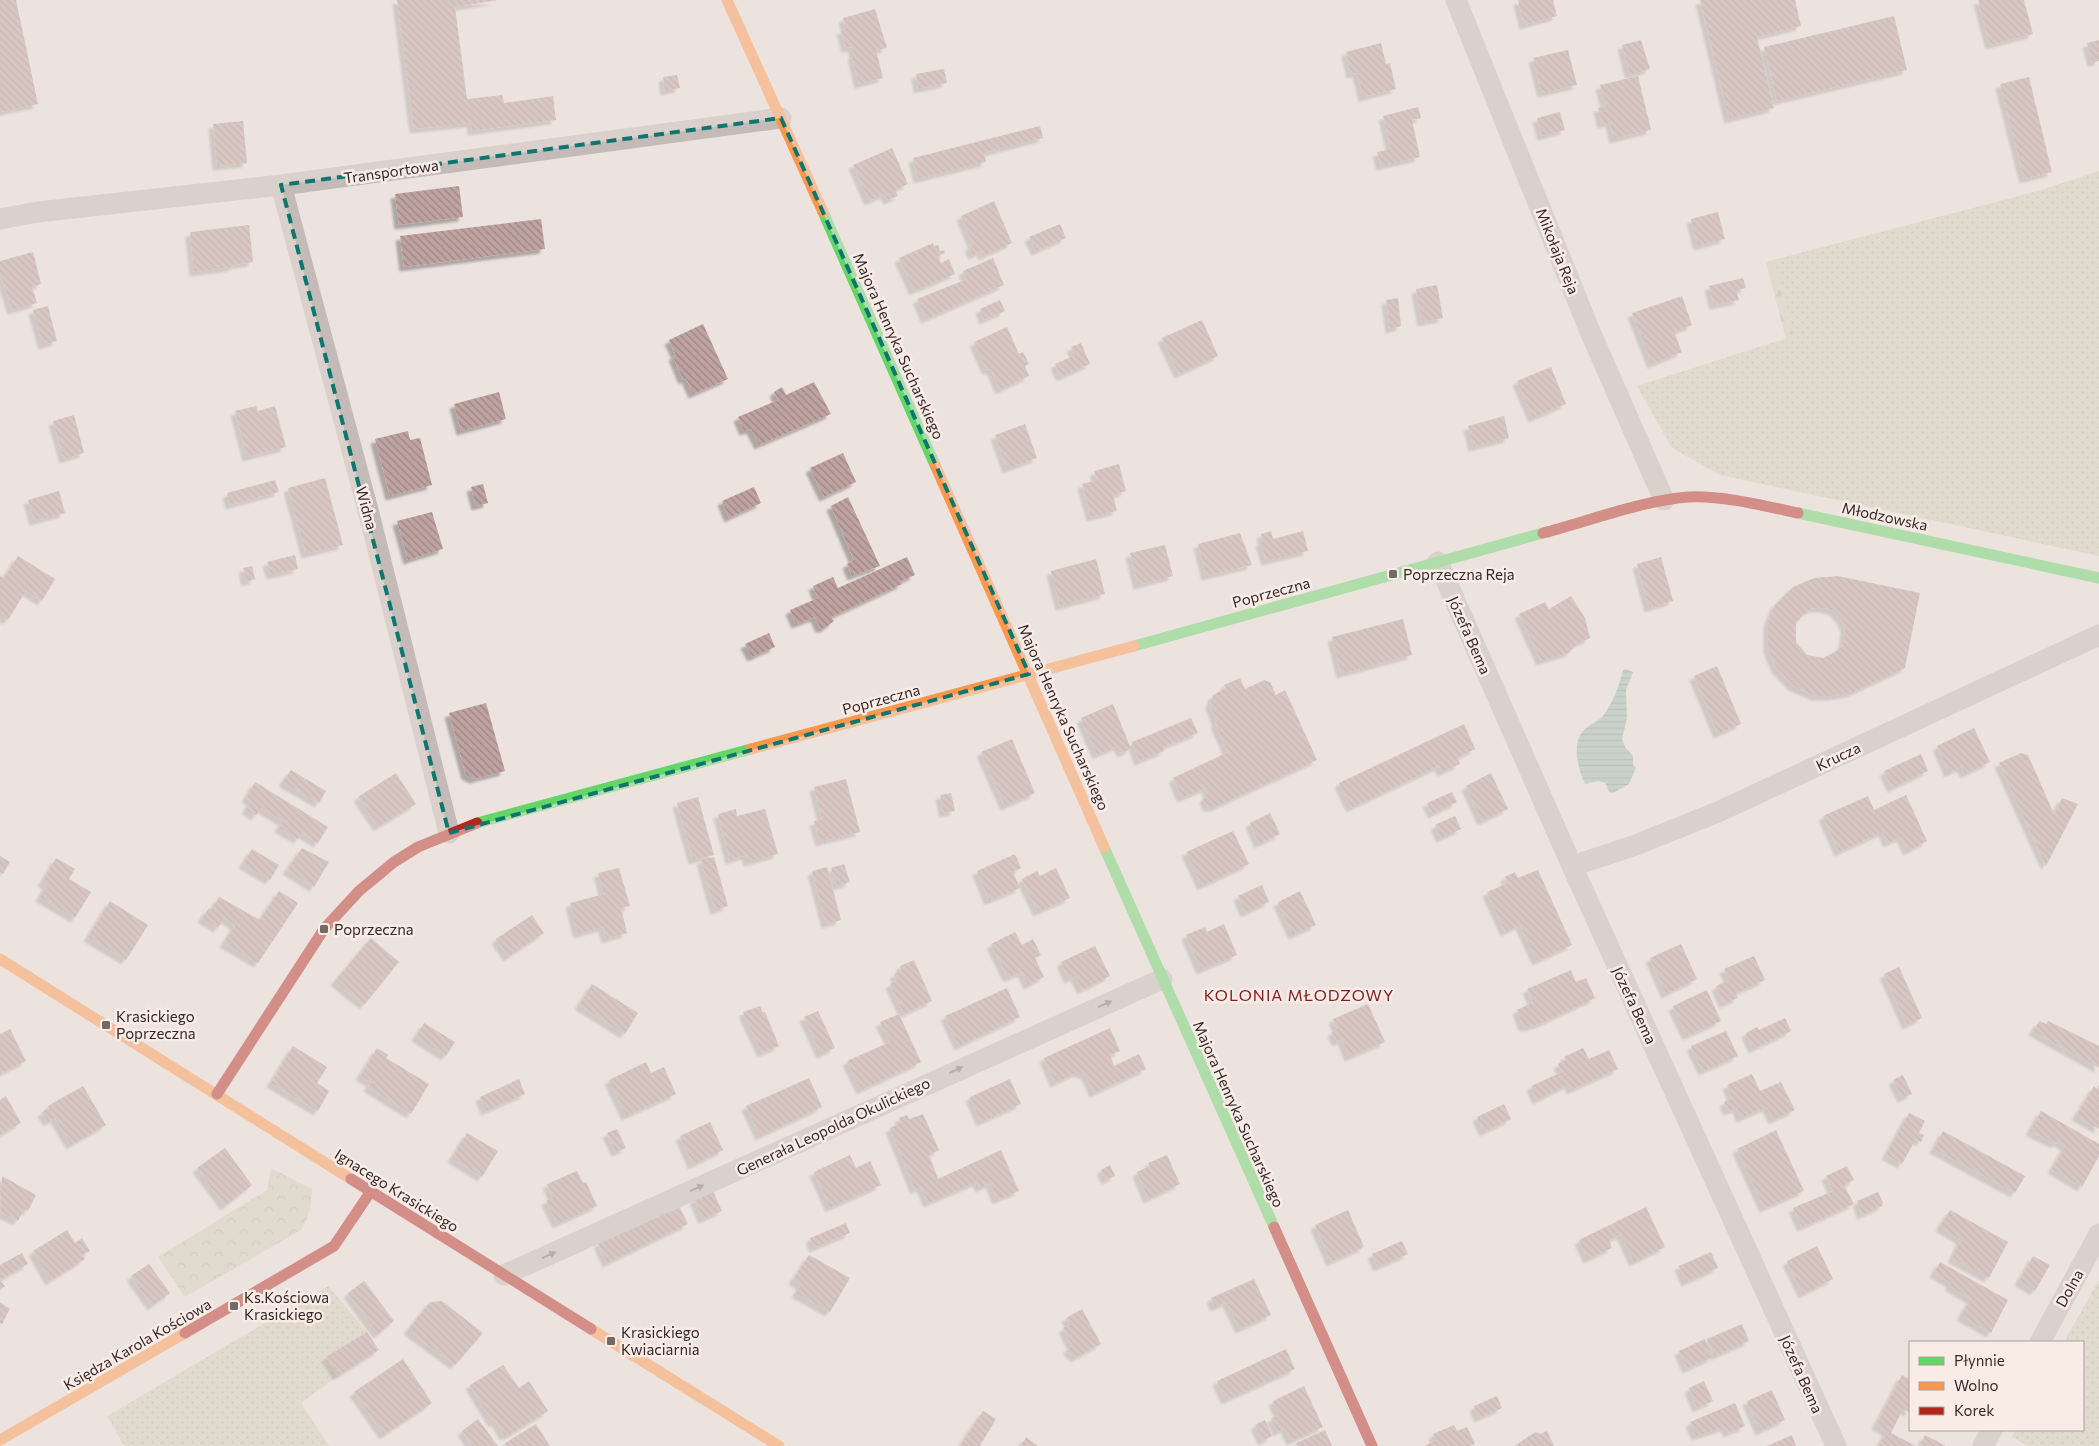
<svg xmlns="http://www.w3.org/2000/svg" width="2099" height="1446" font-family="Commissioner,sans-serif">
  <defs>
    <pattern id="grass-dots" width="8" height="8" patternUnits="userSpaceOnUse" patternTransform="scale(1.25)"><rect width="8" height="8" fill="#d2cfba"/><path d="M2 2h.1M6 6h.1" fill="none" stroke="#b5b2a0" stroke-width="1.8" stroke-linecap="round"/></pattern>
    <pattern id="forest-firs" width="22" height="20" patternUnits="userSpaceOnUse" patternTransform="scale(1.25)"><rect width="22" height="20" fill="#d2cfba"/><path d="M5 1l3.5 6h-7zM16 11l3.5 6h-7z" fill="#b5b2a0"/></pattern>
    <pattern id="park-crowns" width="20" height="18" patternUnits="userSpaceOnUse" patternTransform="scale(1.25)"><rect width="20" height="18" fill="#d2cfba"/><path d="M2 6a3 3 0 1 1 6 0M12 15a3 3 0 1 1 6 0" fill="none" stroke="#b5b2a0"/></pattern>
    <pattern id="water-rules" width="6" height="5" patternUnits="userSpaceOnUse" patternTransform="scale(1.25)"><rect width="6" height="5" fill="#9cbdb4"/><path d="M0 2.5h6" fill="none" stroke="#809a92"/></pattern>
    <pattern id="building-back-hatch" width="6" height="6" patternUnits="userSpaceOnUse" patternTransform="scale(1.25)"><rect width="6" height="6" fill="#bfa3a1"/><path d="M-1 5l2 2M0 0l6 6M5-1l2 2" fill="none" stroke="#9c8583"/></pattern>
    <filter id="shadow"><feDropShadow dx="-4.5" dy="4.5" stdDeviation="1" flood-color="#0004"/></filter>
  </defs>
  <rect width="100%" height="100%" fill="#ece3df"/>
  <path fill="url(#grass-dots)" d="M2099,171V556L1720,475L1672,448L1637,386L1793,336L1773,260L2038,191Z
    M2099,1280V1446H2028L2012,1437L2016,1430H2083V1342H2064Z
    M328,1286L367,1332L326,1357L338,1376L301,1403L329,1446H124L107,1416Z"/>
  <path fill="url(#forest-firs)" d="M1773,260L1793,336L1786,339L1766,262Z"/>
  <path fill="url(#park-crowns)" d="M271,1168L312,1189C311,1205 310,1216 301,1230L185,1297L158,1257L267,1190Z"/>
  <path fill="url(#water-rules)" d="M1626,669L1633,672L1626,690L1627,718L1622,739L1625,747L1633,756V765L1636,768L1629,784L1613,793L1609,792L1605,783L1598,781L1585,784C1578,769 1571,743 1584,730C1589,724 1598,722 1603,716C1613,703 1619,686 1623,670Z"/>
  <path fill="url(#building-back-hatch)" fill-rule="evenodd" filter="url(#shadow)" d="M0,0H16L38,104L0,112Z
    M397,0H498L455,7L467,99L502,95L504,103L553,96L556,120L472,131L471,123L414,129Z
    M1518,0H1553L1557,16L1524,25Z
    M1700,0H1795L1801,26L1757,37L1774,108L1729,119Z
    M1978,0H2024L2033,34L1990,45Z
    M875,9L887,48L876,50L883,78L859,84L852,55H854L852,47L846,48L841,30L846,29L843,18Z
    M1894,16L1907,70L1777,101L1764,47Z
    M1641,40L1650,69L1630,75L1622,45Z
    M2099,40V61L2092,62L2087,43Z
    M1381,43L1386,64L1390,63L1396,89L1363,97L1357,73L1351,74L1346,52Z
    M1568,50L1577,85L1542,93L1533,58Z
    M944,69L947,83L918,89L916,74Z
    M677,75L680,88L665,91L663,77Z
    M1638,76L1651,130L1614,139L1610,122L1602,124L1598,108L1606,106L1600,85Z
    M2029,77L2052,172L2024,179L2000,84Z
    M1418,107L1421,118L1412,120L1420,157L1381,166L1377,152L1391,149L1383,116Z
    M1560,112L1565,130L1542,136L1537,118Z
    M243,121L247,163L217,166L213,124Z
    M1040,126L1043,138L984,153L986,162L918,179L913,158Z
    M892,148L908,184L895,190L898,196L888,200L885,194L869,201L853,165Z
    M459,186L463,217L399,225L395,194Z
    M994,201L1012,243L983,256L981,251L973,255L969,246L973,245L961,216Z
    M1718,212L1725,239L1698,246L1691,219Z
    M541,219L545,249L404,267L400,236Z
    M1060,224L1066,238L1036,251L1029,237Z
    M249,225L253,262L233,265L234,267L194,272L190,232Z
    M933,243L934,246L938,245L940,251L944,250L945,253L938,256L941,263L949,259L955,274L914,291L899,258Z
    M33,252L41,284L32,287L37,303L12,310L0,272V261Z
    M993,258L1004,285L926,319L917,299L967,279L963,271Z
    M1743,278L1746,288L1736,290L1739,300L1714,305L1709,286Z
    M1437,285L1443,318L1422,322L1416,289Z
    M1682,296L1692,325L1674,332L1682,352L1652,364L1632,313Z
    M1398,298L1401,326L1390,329L1386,300Z
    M1000,300L1005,311L984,320L980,309Z
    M48,306L57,341L43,345L33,310Z
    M1202,320L1218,356L1179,374L1162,338Z
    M703,324L728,379L693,394L686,378L683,380L673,356L676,355L669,340Z
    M1007,327L1019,354L1023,352L1029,364L1025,366L1029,376L1000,390L991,369L987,370L974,342Z
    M1081,343L1090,364L1061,377L1055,364L1075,355L1071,347Z
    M1551,367L1566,404L1533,418L1517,381Z
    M814,382L831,414L759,445L751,429L744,431L738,417L778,400L774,392L782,387L786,395Z
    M499,392L506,419L461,431L454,404Z
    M256,406L258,411L275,406L286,447L247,457L235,411Z
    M74,415L84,453L64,459L53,421Z
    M1504,416L1509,438L1473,447L1468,426Z
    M1025,424L1037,458L1007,469L995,435Z
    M408,431L410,440L420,438L432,485L390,496L375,439Z
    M843,453L856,482L824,497L810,468Z
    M1119,464L1126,491L1113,495L1117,511L1091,517L1082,484L1097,480L1094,471Z
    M325,478L343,545L306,554L288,488Z
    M275,480L279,492L230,505L227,493Z
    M483,484L488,503L476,506L471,487Z
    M754,487L761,503L729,518L722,501Z
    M59,491L65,513L34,521L28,500Z
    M848,497L880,566L852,576L847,564L854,560L831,506Z
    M432,512L443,549L408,560L397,521Z
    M1271,531L1273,539L1303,531L1308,551L1266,561L1260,542L1263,541L1261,534Z
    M1240,533L1252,565L1206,576L1198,544Z
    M1165,545L1173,576L1138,585L1130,553Z
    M295,555L298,569L271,575L267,562Z
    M18,556L55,579L42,601L26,591L8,620L0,615V576L4,578Z
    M907,557L915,575L901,581L902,584L831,617L834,621L825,628H820L815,617L796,624L790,610L818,598L813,586L833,577L838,588Z
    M1661,557L1673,601L1649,608L1637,564Z
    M1096,559L1105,594L1060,606L1051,571Z
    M252,566L255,579L246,582L243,568Z
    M1838,576L1920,593L1905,668L1851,693L1832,696H1816L1793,686L1776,668L1768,648V622L1775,605L1793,587L1814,578ZM1814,608H1825L1834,611L1842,620L1845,629L1843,644L1837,651L1823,658L1807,655L1796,642V623L1807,611Z
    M1571,596L1585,618L1590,638L1578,643L1568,653L1541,661L1519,614L1545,602L1549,609Z
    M1403,619L1412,655L1341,674L1332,637Z
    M769,633L775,647L752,657L745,644Z
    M1717,666L1741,724L1718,734L1694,676Z
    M1240,678L1245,689L1264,680L1270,682L1276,695L1285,690L1317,760L1215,807H1208L1204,799L1208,793L1206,788L1182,798L1173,778L1228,752L1215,723L1217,722L1210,705L1213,695L1226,688L1224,685Z
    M486,703L505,771L474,779L466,775L449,713Z
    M1113,704L1131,749L1122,753L1118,746L1097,755L1081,718Z
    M1191,718L1198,733L1163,747L1164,751L1139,761L1132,742Z
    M1464,724L1475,749L1457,758L1460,764L1442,772L1439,766L1351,808L1339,783Z
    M1974,728L1990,762L1965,774L1961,767L1949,773L1937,746Z
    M1012,739L1035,793L1005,806L981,752Z
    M2021,753L2028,755L2054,814L2062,798L2078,804L2046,866L1999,763Z
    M1921,754L1928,771L1892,788L1884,771Z
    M291,770L326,791L319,803L283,782Z
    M396,773L416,804L378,827L358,797Z
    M1491,773L1508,809L1482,821L1466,786Z
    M846,779L860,832L820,842L814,821L822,819L814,787Z
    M255,782L328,827L318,843L302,833L298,839L279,828L283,821L261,808L256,816L246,810L251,801L246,798Z
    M1452,792L1457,802L1433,814L1427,803Z
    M951,793L955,811L944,813L940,795Z
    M1906,795L1927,841L1908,851L1901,837L1888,843L1883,832L1839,852L1823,816L1868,796L1874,810Z
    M698,797L714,855L693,860L677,803Z
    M736,809L737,816L765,809L778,854L748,862L746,855L730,860L718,814Z
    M1270,813L1280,834L1259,844L1250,823Z
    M1455,816L1461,829L1441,838L1435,825Z
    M1233,831L1249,864L1202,886L1186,852Z
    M302,848L329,862L314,887L287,870Z
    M252,849L279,865L270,880L243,864Z
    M1015,854L1021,868L1013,872L1020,888L989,901L977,871Z
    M0,856L10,862L3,874L0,872Z
    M714,857L728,906L715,910L701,860Z
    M56,858L75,869L69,879L91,892L75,918L40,897L47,885L42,882Z
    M844,864L850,882L837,886L831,868Z
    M827,867L841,920L826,924L812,871Z
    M619,868L630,906L621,908L627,933L606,939L603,927L578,934L570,903L604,894L598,873Z
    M1056,868L1070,898L1038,912L1022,879L1037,871L1040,876Z
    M1538,870L1572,945L1537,961L1520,925L1505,932L1487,892L1508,883L1505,877L1515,872L1518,878Z
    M1262,885L1269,902L1245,913L1238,896Z
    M279,891L298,903L258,963L224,943L235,925L224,918L218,928L202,918L209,908L211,910L219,897L260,920Z
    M1300,891L1316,925L1293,935L1278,902Z
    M110,901L148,925L126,960L88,937Z
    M532,915L544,933L508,957L496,939Z
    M1224,924L1237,955L1201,970L1186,935L1205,927L1207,932Z
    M1015,932L1022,945L1033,939L1041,955L1035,958L1044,977L1028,985L1022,972L1008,978L991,944Z
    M371,938L399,962L364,1005L335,981Z
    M1681,944L1697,979L1666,994L1650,958Z
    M1095,946L1110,976L1082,990L1075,976L1069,979L1061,962Z
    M1754,956L1765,980L1736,993L1738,998L1724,1004L1716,986L1729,980L1724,969Z
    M914,960L932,1001L904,1014L890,984L897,980L894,974L902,971L900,966Z
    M1899,967L1922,1018L1907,1025L1884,974Z
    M1571,970L1576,982L1586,978L1595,998L1542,1023L1528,1027L1523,1026L1517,1010L1533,1002L1527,989Z
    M592,984L638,1013L625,1034L579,1005Z
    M1007,988L1020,1017L959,1046L945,1016Z
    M1707,990L1721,1021L1687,1036L1673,1006Z
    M1368,1004L1385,1042L1349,1057L1342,1039L1337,1042L1332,1032L1337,1029L1333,1019Z
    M760,1006L763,1013L765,1012L779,1046L762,1053L743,1012Z
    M818,1011L835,1048L821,1054L804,1017Z
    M899,1014L921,1062L861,1090L847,1061L890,1042L880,1022Z
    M1785,1018L1791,1031L1753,1049L1746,1033L1757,1027L1759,1030Z
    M2039,1021L2046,1024L2048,1021L2099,1046V1068L2033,1031Z
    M424,1023L455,1042L446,1056L416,1037Z
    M1110,1028L1120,1051L1110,1055L1114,1066L1139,1054L1146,1069L1094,1093L1086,1075L1078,1072L1055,1083L1044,1058Z
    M10,1029L26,1061L0,1074V1034Z
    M1726,1031L1738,1056L1703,1071L1691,1046Z
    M293,1046L327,1067L317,1083L329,1091L318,1111L271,1083Z
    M377,1048L388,1055L386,1058L429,1084L411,1114L368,1087L371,1082L360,1076Z
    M1583,1048L1589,1059L1609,1050L1618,1069L1571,1090L1569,1084L1537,1100L1531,1086L1562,1072L1558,1064L1566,1060L1564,1057Z
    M646,1062L651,1073L664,1067L676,1094L626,1116L609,1080Z
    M1752,1074L1760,1091L1781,1082L1795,1110L1773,1120L1767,1107L1741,1118L1737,1108L1728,1111L1724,1102L1732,1098L1727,1085Z
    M1903,1075L1912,1094L1902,1098L1893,1080Z
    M809,1078L822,1107L760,1136L746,1106Z
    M519,1079L525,1094L486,1111L480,1097Z
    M1010,1079L1021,1104L981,1122L970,1097Z
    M2099,1085V1129L2076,1116L2094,1086L2097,1089Z
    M83,1086L106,1125L71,1145L55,1118L48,1122L42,1112L49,1108L48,1106Z
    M6,1096L21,1123L0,1135V1100Z
    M1504,1104L1511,1119L1484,1132L1477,1117Z
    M2041,1111L2099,1144V1156L2082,1187L2052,1169L2065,1146L2057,1141L2056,1144L2030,1131Z
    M1909,1113L1925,1121L1919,1133L1924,1135L1921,1142L1916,1139L1902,1164L1886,1155Z
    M923,1114L939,1150L929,1155L938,1179L1001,1150L1019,1191L997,1200L990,1183L980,1188L977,1182L928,1203L921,1187L915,1190L890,1128L901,1123L899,1118L907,1115L909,1119Z
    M710,1122L723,1150L693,1165L680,1136Z
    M617,1129L626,1148L616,1152L607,1133Z
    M1776,1130L1804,1191L1764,1208L1737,1149Z
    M1943,1131L2025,1176L2015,1193L1934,1149Z
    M467,1133L498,1151L482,1177L452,1158Z
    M225,1148L252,1185L225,1206L197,1168Z
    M850,1155L856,1168L870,1161L881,1185L830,1208L814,1172Z
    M1167,1155L1180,1184L1148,1199L1137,1172L1150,1166L1148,1163Z
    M1110,1165L1115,1176L1106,1180L1101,1170Z
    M1847,1166L1854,1180L1844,1185L1854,1204L1802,1227L1793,1208L1833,1191L1826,1176Z
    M577,1171L583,1183L586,1182L597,1206L557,1224L546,1201L553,1197L547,1184Z
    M2,1176L36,1195L28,1211L24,1209L18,1221L0,1212Z
    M713,1191L722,1211L703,1219L694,1199Z
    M1878,1192L1883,1203L1882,1206L1862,1215L1857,1201Z
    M679,1206L688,1224L607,1263L598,1243Z
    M1646,1207L1665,1247L1634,1262L1621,1234L1609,1240L1612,1248L1588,1259L1579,1240Z
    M1348,1210L1364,1247L1331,1262L1315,1225Z
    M1950,1210L2008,1242L1989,1278L1952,1258L1961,1240L1940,1227Z
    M846,1223L850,1233L814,1248L810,1238Z
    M67,1230L75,1243L82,1238L90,1251L82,1255L85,1259L50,1281L33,1251Z
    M1402,1241L1408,1254L1378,1267L1372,1254Z
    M1817,1246L1833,1279L1803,1294L1787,1261Z
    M1711,1252L1718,1268L1686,1282L1679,1266Z
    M22,1253L28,1264L0,1280L5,1286L0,1290V1265Z
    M809,1255L850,1278L830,1312L796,1293L801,1285L793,1280Z
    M2033,1256L2050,1265L2035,1291L2019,1281Z
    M1940,1262L2008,1300L1991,1333L1961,1316L1971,1299L1949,1286L1951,1283L1934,1273Z
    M149,1264L170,1293L152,1306L131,1276Z
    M1254,1279L1271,1315L1240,1329L1227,1302L1215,1307L1211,1298Z
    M364,1281L394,1321L378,1334L348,1293Z
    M442,1301L483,1333L455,1365L408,1330L430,1302Z
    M0,1302L10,1309L2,1324L0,1323Z
    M1082,1309L1101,1344L1075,1358L1067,1349L1072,1346L1063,1328L1070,1325L1066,1318Z
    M1742,1324L1749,1341L1715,1356L1707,1339Z
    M367,1332L379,1350L338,1376L326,1357Z
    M1705,1339L1713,1357L1687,1369L1679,1351Z
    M1286,1349L1295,1369L1226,1400L1217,1381Z
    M403,1359L432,1403L384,1435L354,1392Z
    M503,1365L519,1388L529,1381L548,1411L509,1435H504L496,1421L493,1423L470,1385Z
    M1902,1375L1910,1379V1410L1909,1412L1903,1409L1891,1433L1916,1446H1879L1887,1431L1876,1425Z
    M1704,1381L1713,1401L1697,1408L1689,1388Z
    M1304,1386L1323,1427L1291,1441L1285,1428L1278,1432L1271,1418L1279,1415L1273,1401Z
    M1772,1390L1785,1420L1760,1431L1747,1401Z
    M1497,1396L1502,1408L1479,1418L1474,1406Z
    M1735,1403L1745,1426L1728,1433L1726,1427L1696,1436L1690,1422Z
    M983,1411L996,1419L980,1446H960Z
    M478,1419L498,1446H472L462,1431Z
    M1265,1420L1272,1436L1263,1441L1255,1425Z
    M536,1424L550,1446H507L505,1443Z
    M1454,1425L1457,1431L1467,1427L1475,1444L1470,1446H1424L1436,1440L1433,1434Z
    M1325,1430L1332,1446H1297L1296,1443Z
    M1547,1431L1554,1446H1515L1535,1432L1540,1434Z
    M1792,1435L1796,1446H1767Z
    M1925,1435L1946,1446H1920Z
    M1026,1437L1038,1446H1021Z"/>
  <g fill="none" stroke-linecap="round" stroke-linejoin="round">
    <path stroke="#c4bbb9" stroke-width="21" d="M1456,0L1589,329L1664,500
      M281,185L369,514L449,833
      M0,219L38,212L281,185L781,118
      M1438,562L1572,866L1836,1446
      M1572,866L1633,846L1718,812L2099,635
      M504,1275L1162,979
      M2040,1342L2099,1234
      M1983,1446L1992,1430"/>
    <path stroke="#63d668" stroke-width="11" d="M823,212L935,465
      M1798,513L2099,578
      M1134,646L1543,533
      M477,823L751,749
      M1104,847L1274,1227"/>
    <path stroke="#ff974d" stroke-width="11" d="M727,0L823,212
      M935,465L1104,847
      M751,749L1134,646
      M0,959L351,1179
      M591,1329L779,1446
      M0,1440L185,1333"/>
    <path stroke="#b3261e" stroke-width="11" d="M1543,533C1589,521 1640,501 1688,497C1721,495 1765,506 1798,513
      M217,1094L324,929L359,891L394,862L418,847L477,823
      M351,1179L591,1329
      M1274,1227L1372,1446
      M185,1333L334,1246L371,1191"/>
  </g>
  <defs><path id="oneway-solid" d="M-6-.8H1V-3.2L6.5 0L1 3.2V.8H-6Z" transform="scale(1.25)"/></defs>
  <g fill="#756a69">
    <use href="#oneway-solid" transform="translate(1105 1004) rotate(-24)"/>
    <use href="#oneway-solid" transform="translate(956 1070) rotate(-25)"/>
    <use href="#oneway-solid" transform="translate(697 1188) rotate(-24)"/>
    <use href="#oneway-solid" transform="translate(549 1255) rotate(-24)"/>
  </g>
  <path d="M0 0H2099V1446H0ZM781,118L1029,674L449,833L281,185Z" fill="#ece3df" fill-opacity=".55" fill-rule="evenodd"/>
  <path fill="none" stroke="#0f766e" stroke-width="4" stroke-dasharray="10 6" stroke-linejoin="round" d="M781,118L1029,674L449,833L281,185Z"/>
  <g fill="#756967" stroke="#f9ece6" stroke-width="2">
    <rect x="1388" y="569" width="10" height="10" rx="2.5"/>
    <rect x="319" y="924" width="10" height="10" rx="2.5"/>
    <rect x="101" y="1020" width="10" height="10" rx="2.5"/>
    <rect x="229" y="1301" width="10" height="10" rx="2.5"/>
    <rect x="606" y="1336" width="10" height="10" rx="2.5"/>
  </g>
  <g text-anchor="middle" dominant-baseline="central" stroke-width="5" stroke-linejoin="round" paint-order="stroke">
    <g font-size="15" fill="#352827" stroke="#f9ece6">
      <text transform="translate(391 171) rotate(-8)">Transportowa</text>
      <text transform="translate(1558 251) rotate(68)">Mikołaja Reja</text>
      <text transform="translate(899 346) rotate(66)">Majora Henryka Sucharskiego</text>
      <text transform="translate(367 508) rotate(75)">Widna</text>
      <text transform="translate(1885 516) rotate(12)">Młodzowska</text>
      <text transform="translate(1271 592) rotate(-15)">Poprzeczna</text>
      <text transform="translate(1470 635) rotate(66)">Józefa Bema</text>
      <text transform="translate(881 699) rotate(-15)">Poprzeczna</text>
      <text transform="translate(1064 717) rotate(66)">Majora Henryka Sucharskiego</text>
      <text transform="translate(1838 756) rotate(-25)">Krucza</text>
      <text transform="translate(1635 1005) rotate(65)">Józefa Bema</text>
      <text transform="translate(1239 1114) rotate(66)">Majora Henryka Sucharskiego</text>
      <text transform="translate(833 1126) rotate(-25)">Generała Leopolda Okulickiego</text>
      <text transform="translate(397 1190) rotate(32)">Ignacego Krasickiego</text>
      <text transform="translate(2069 1288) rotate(-61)">Dolna</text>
      <text transform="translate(137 1344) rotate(-30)">Księdza Karola Kościowa</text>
      <text transform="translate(1802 1374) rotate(66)">Józefa Bema</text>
    </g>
    <g font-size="15" fill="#352827" stroke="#f9ece6" text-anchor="start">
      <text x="1403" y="574">Poprzeczna Reja</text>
      <text x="334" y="929">Poprzeczna</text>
      <text x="116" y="1016">Krasickiego<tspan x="116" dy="17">Poprzeczna</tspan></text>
      <text x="244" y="1297">Ks.Kościowa<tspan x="244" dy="17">Krasickiego</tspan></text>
      <text x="621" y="1332">Krasickiego<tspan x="621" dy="17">Kwiaciarnia</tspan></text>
    </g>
    <g font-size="16" letter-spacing="1" fill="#822223" stroke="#f9ece6">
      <text x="1299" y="994">KOLONIA MŁODZOWY</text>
    </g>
  </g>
  <rect x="1909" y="1341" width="175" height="90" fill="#f9ece6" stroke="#ab9e9a"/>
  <rect x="1919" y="1357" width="25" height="8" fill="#63d668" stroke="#ab9e9a"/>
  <text x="1954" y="1366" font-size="15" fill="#352827">Płynnie</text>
  <rect x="1919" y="1382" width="25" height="8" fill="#ff974d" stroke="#ab9e9a"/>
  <text x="1954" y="1391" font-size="15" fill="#352827">Wolno</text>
  <rect x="1919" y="1407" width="25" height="8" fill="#b3261e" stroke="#ab9e9a"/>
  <text x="1954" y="1416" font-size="15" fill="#352827">Korek</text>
</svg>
